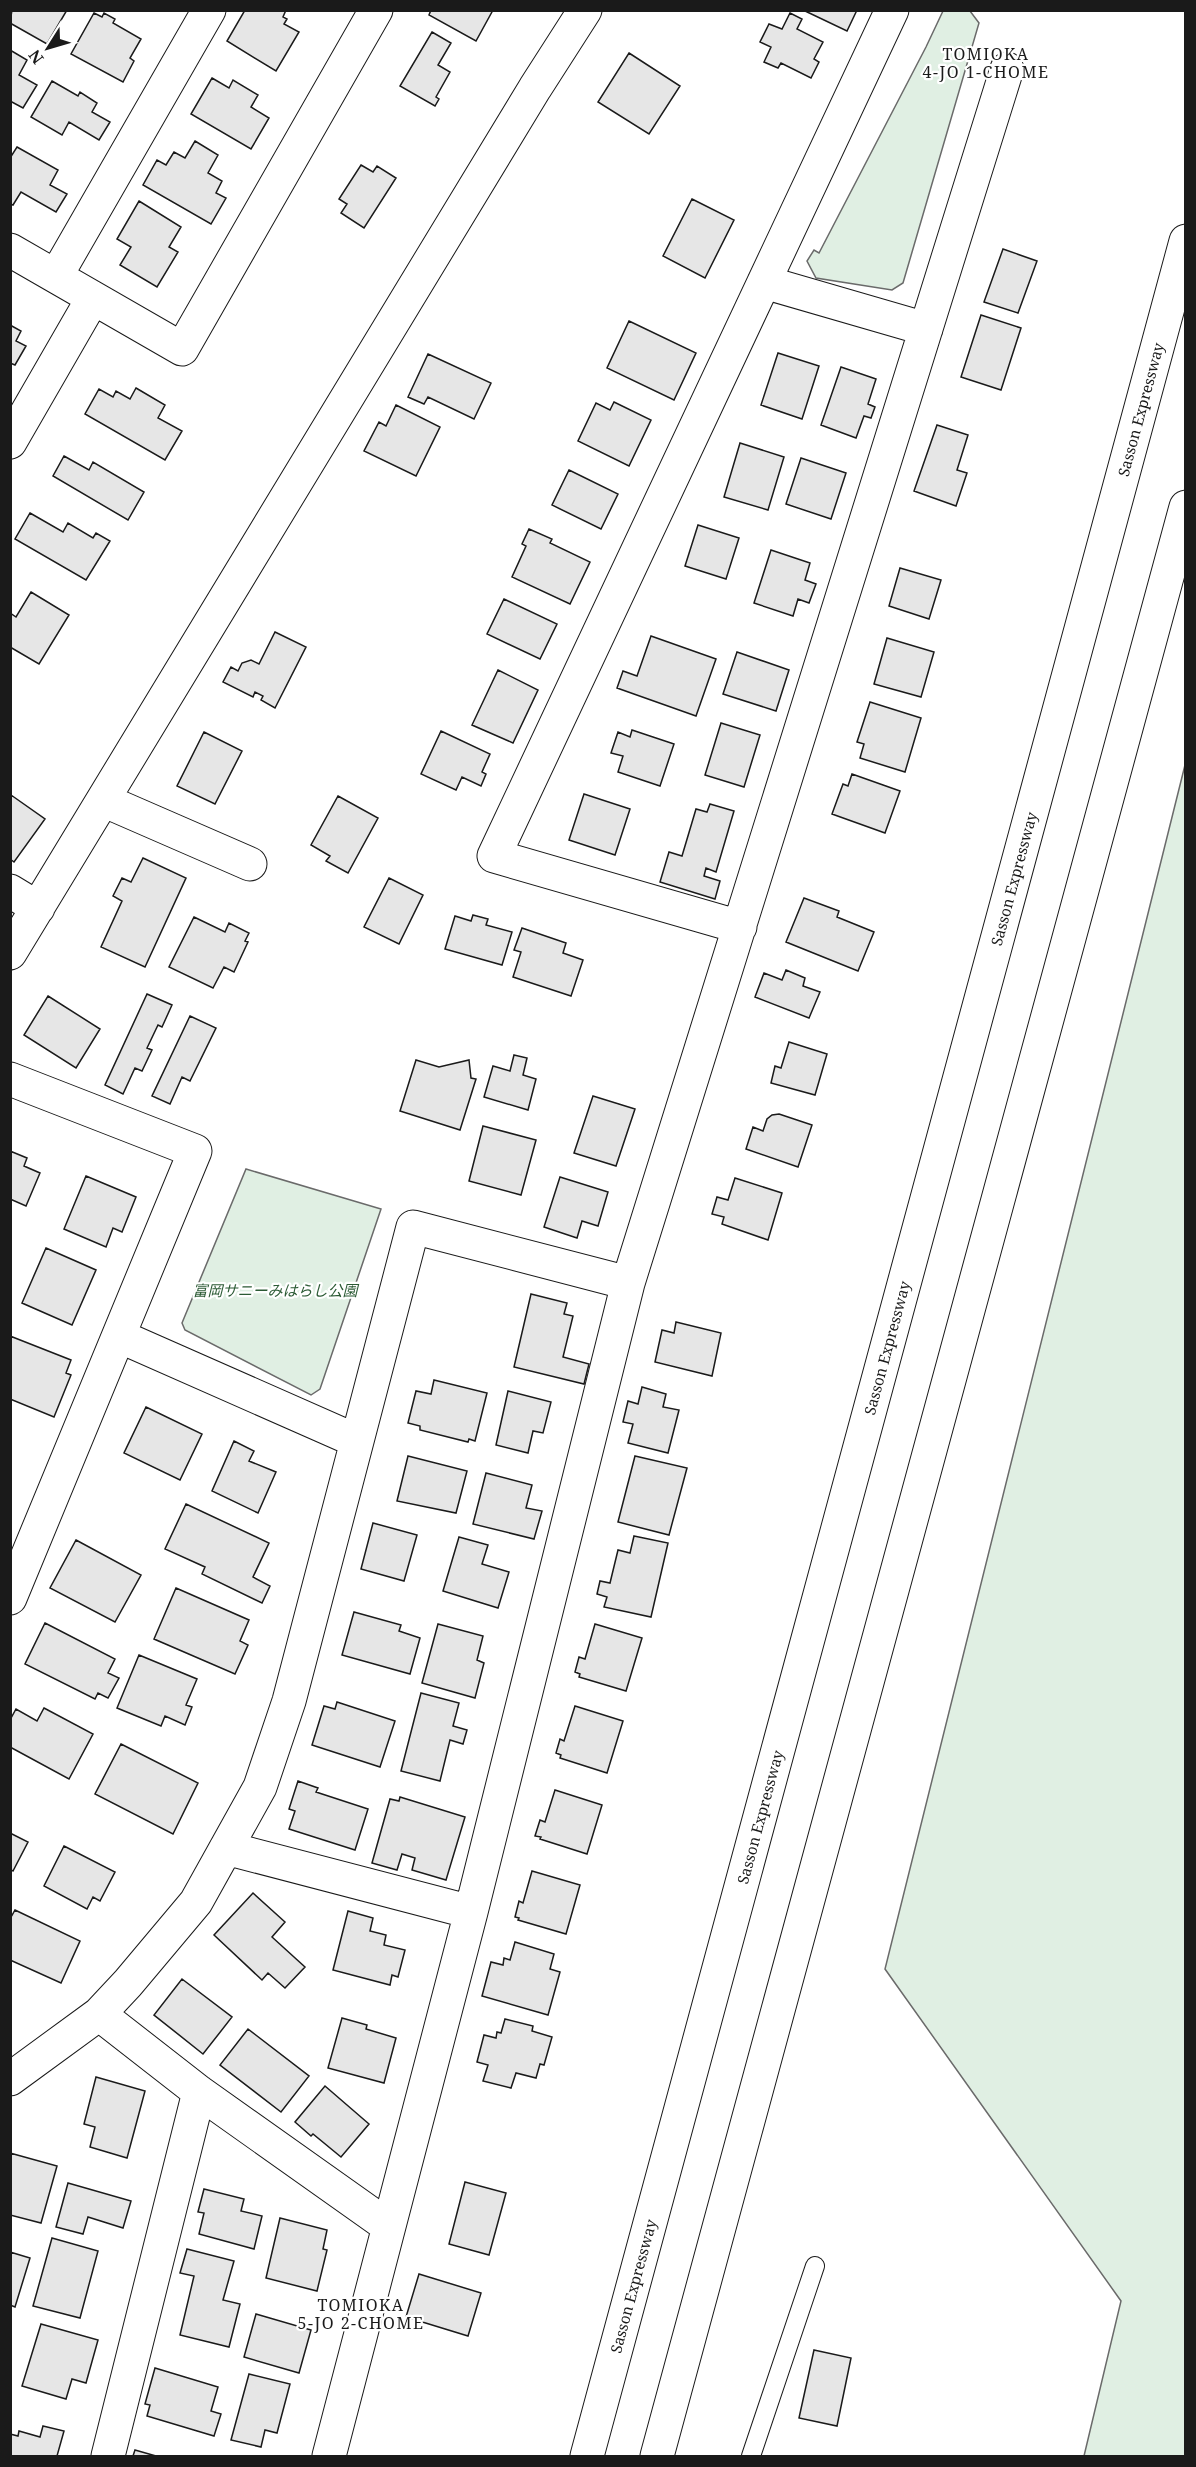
<svg xmlns="http://www.w3.org/2000/svg" width="1196" height="2467" font-family="'Noto Serif','Noto Sans JP',serif">
  <rect width="100%" height="100%" fill="#fff"/>
  <path fill="#e0efe3" stroke="#6a6a6a" stroke-width="1.5" d="M943,11H970L979,23L903,283L892,290L816,278L807,261L814,250L819,253L926,47Z
    M1185,765V2456H1084L1121,2301L885,1969Z
    M246,1169L381,1209L320,1389L311,1395L185,1330L182,1323Z"/>
  <path fill="#e6e6e6" stroke="#1a1a1a" stroke-width="1.5" d="M12,10H67L47,44L10,23Z
    M245,10H286L283,17L287,19L284,24L299,32L276,71L227,41Z
    M431,10H493L476,41L429,15Z
    M803,10H857L847,31Z
    M94,13L102,17L104,13L115,19L113,23L141,39L130,58L134,61L123,82L71,54Z
    M790,13L802,19L797,29L823,42L814,59L819,62L811,78L781,63L778,68L764,62L771,47L760,42L769,24L782,29Z
    M432,32L451,43L438,65L450,72L436,97L439,99L435,106L400,86Z
    M10,50L27,60L19,75L37,85L23,108L10,101Z
    M629,53L680,86L649,134L598,102Z
    M212,78L229,88L233,80L258,95L251,107L269,118L251,149L191,114Z
    M52,81L78,96L80,92L97,103L92,112L110,122L99,140L69,122L62,135L31,117Z
    M195,141L218,155L208,173L222,181L216,193L226,198L211,224L143,185L157,160L166,165L174,152L185,158Z
    M17,147L58,170L50,185L67,194L56,212L21,192L13,205L10,204V158Z
    M361,165L373,172L377,166L396,178L364,228L341,213L347,204L339,199Z
    M692,199L734,220L705,278L663,256Z
    M139,201L181,227L169,247L178,252L157,287L120,265L131,247L117,239Z
    M1003,249L1037,261L1018,313L984,302Z
    M981,315L1021,328L1001,390L961,377Z
    M629,321L696,353L674,400L607,368Z
    M10,325L21,331L16,341L26,346L15,365L10,363Z
    M778,353L819,366L802,419L761,405Z
    M428,354L491,383L474,419L428,397L424,404L408,397Z
    M841,367L876,379L868,404L875,407L871,418L864,416L856,438L821,425Z
    M136,388L165,405L158,418L182,431L165,460L85,414L99,389L113,397L116,391L130,399Z
    M614,402L651,420L629,466L578,441L596,403L610,410Z
    M396,405L440,427L416,476L364,451L379,422L386,426Z
    M937,425L968,435L957,470L967,473L956,506L914,491Z
    M740,443L784,457L768,510L724,497Z
    M64,456L89,470L93,462L144,492L128,520L53,476Z
    M801,458L846,473L831,519L786,504Z
    M569,470L618,494L601,529L552,505Z
    M30,513L63,532L68,523L93,538L96,533L110,541L86,580L15,539Z
    M698,525L739,538L726,579L685,566Z
    M529,529L552,539L550,543L590,562L570,604L512,577L526,546L522,544Z
    M771,550L810,563L805,580L816,584L809,603L798,599L793,616L754,603Z
    M900,568L941,580L929,619L889,606Z
    M31,592L69,615L39,664L10,647V613L16,617Z
    M504,599L557,624L540,659L487,634Z
    M275,632L306,647L275,708L261,700L263,696L255,692L253,697L223,682L231,667L238,671L242,663L251,660L259,664Z
    M651,636L716,659L696,716L617,688L623,671L637,676Z
    M887,638L934,652L921,697L874,684Z
    M737,652L789,670L776,711L723,694Z
    M498,670L538,690L513,743L472,725Z
    M870,702L921,718L905,772L860,758L864,744L857,742Z
    M721,723L760,735L744,787L705,775Z
    M632,730L674,744L660,786L618,772L623,756L611,753L618,732L630,737Z
    M441,731L490,754L482,772L486,774L481,786L462,777L456,790L421,774Z
    M204,732L242,751L215,804L177,786Z
    M852,774L900,791L885,833L832,814L843,784L848,786Z
    M584,794L630,809L615,855L569,840Z
    M11,795L45,819L14,862L10,859Z
    M338,796L378,818L348,873L326,861L330,856L311,845Z
    M710,804L734,811L716,872L706,868L704,876L720,881L715,899L660,882L669,852L682,856L696,809L707,812Z
    M143,858L186,878L145,967L101,947L122,901L113,896L122,878L131,882Z
    M389,878L423,895L399,944L364,927Z
    M804,898L839,911L837,917L874,932L858,971L786,942Z
    M473,915L488,919L486,925L512,932L502,965L445,949L455,916L471,921Z
    M194,917L225,932L229,923L249,933L245,941L248,942L234,972L224,967L213,988L169,967Z
    M522,928L566,943L563,953L583,960L571,996L513,977L521,952L514,950Z
    M786,970L805,978L803,986L820,992L809,1018L755,997L764,973L782,980Z
    M147,994L172,1005L162,1027L158,1025L147,1048L152,1050L142,1071L135,1068L123,1094L105,1085Z
    M48,996L100,1029L76,1068L24,1035Z
    M190,1016L216,1028L190,1081L182,1077L170,1104L152,1096Z
    M789,1042L827,1054L815,1095L771,1083L775,1066L781,1068Z
    M514,1055L527,1058L523,1075L536,1079L528,1110L484,1097L493,1066L510,1071Z
    M416,1060L439,1067L469,1060L471,1078L476,1079L460,1130L400,1111Z
    M593,1096L635,1109L616,1166L574,1153Z
    M779,1114L812,1125L798,1167L746,1149L753,1127L763,1131L767,1119L772,1115Z
    M483,1126L536,1140L521,1195L469,1181Z
    M10,1151L27,1158L24,1166L40,1173L26,1206L10,1199Z
    M86,1176L136,1197L122,1232L113,1228L106,1247L64,1229Z
    M560,1177L608,1192L598,1226L582,1221L577,1238L544,1227Z
    M735,1178L782,1193L768,1240L722,1224L724,1217L712,1214L717,1197L728,1200Z
    M46,1248L96,1270L72,1325L22,1303Z
    M531,1294L567,1303L564,1314L573,1316L563,1357L589,1364L584,1384L514,1367Z
    M676,1322L721,1333L712,1376L655,1362L662,1330L674,1333Z
    M10,1336L71,1360L66,1373L71,1375L54,1417L10,1399Z
    M434,1380L487,1393L475,1441L469,1439L468,1442L420,1430V1426L408,1423L416,1391L431,1394Z
    M642,1387L666,1394L663,1407L679,1410L668,1453L628,1443L633,1424L623,1422L628,1401L638,1404Z
    M508,1391L551,1402L543,1433L533,1431L528,1453L496,1445Z
    M146,1407L202,1434L180,1480L124,1453Z
    M234,1441L254,1451L249,1461L276,1472L258,1513L212,1491Z
    M408,1456L467,1471L456,1513L397,1501Z
    M635,1456L687,1468L669,1535L618,1522Z
    M486,1473L532,1485L526,1508L542,1511L534,1539L473,1524Z
    M186,1504L269,1543L253,1577L270,1586L262,1603L202,1574L205,1567L165,1549Z
    M373,1523L417,1535L404,1581L361,1569Z
    M634,1536L668,1543L651,1617L604,1607L607,1597L597,1594L600,1581L610,1583L618,1550L630,1553Z
    M459,1537L488,1545L482,1564L509,1572L498,1608L443,1591Z
    M76,1540L141,1575L115,1622L50,1588Z
    M176,1588L249,1620L240,1641L248,1645L235,1674L154,1639Z
    M354,1612L401,1625L399,1631L420,1638L410,1674L342,1655Z
    M45,1623L115,1659L108,1673L119,1678L108,1698L98,1693L95,1699L25,1664Z
    M438,1624L483,1636L477,1660L484,1663L475,1698L422,1683Z
    M595,1624L642,1638L626,1691L579,1677L580,1674L575,1672L579,1657L585,1659Z
    M139,1655L197,1679L186,1705L192,1707L185,1725L165,1716L161,1726L117,1708Z
    M421,1693L459,1703L453,1726L467,1730L463,1744L450,1740L440,1781L401,1771Z
    M337,1702L395,1721L380,1767L312,1745L324,1706L335,1709Z
    M575,1706L623,1721L607,1773L560,1758L561,1755L556,1753L560,1739L564,1741Z
    M44,1708L93,1734L69,1779L10,1747V1720L16,1709L37,1721Z
    M121,1744L198,1783L173,1834L95,1794Z
    M298,1781L318,1788L316,1792L368,1809L355,1850L289,1829L295,1811L289,1809Z
    M555,1790L602,1805L587,1854L540,1839L541,1837L535,1836L540,1820L545,1822Z
    M400,1797L465,1817L446,1880L412,1870L415,1858L402,1854L397,1870L372,1863L390,1799L399,1801Z
    M10,1833L28,1842L13,1871L10,1869Z
    M64,1846L115,1872L100,1901L93,1897L87,1909L44,1886Z
    M532,1871L580,1885L566,1934L518,1920L519,1918L515,1917L519,1901L523,1903Z
    M253,1893L285,1922L272,1937L305,1967L285,1988L268,1973L262,1980L214,1935Z
    M15,1910L80,1941L61,1983L10,1960V1919Z
    M348,1911L373,1918L370,1931L386,1935L384,1945L405,1950L398,1977L392,1975L390,1985L333,1970Z
    M515,1942L554,1954L550,1969L560,1972L548,2015L482,1996L491,1962L503,1965L504,1958L510,1960Z
    M182,1979L232,2017L203,2054L154,2015Z
    M342,2018L367,2025L366,2029L396,2038L384,2083L328,2068Z
    M505,2019L533,2026L532,2031L552,2037L544,2065L540,2064L536,2078L516,2073L511,2088L483,2081L488,2065L477,2062L484,2035L496,2038L497,2032L501,2033Z
    M248,2029L309,2076L281,2112L220,2065Z
    M96,2077L145,2091L127,2158L90,2147L95,2127L84,2124Z
    M325,2086L369,2124L341,2157L313,2134L311,2136L295,2122Z
    M10,2153L57,2166L41,2223L10,2215Z
    M465,2182L506,2193L489,2255L449,2244Z
    M68,2183L131,2201L123,2228L88,2217L83,2234L56,2227Z
    M204,2189L244,2199L241,2211L262,2216L254,2249L199,2234L204,2213L198,2212Z
    M280,2218L327,2230L323,2249L327,2250L317,2291L266,2278Z
    M52,2238L98,2251L80,2318L33,2306Z
    M187,2249L234,2261L223,2300L240,2304L229,2347L180,2335L194,2276L180,2273Z
    M10,2252L30,2258L15,2307L10,2305Z
    M419,2274L481,2293L468,2336L406,2317Z
    M256,2314L311,2330L299,2373L244,2357Z
    M41,2324L98,2340L86,2383L72,2379L66,2399L22,2386Z
    M814,2350L851,2358L837,2426L799,2418Z
    M155,2368L218,2387L211,2411L221,2414L214,2436L147,2416L150,2405L145,2404Z
    M249,2374L290,2384L277,2433L265,2430L261,2447L231,2440Z
    M43,2426L64,2431L57,2456H10V2434L18,2436L19,2431L40,2437Z
    M135,2450L156,2456H133Z"/>
  <g fill="none" stroke-linecap="round" stroke-linejoin="round">
    <g stroke="#1a1a1a" stroke-width="20">
      <path id="service" d="M751,2456L815,2266"/>
    </g>
    <g stroke="#1a1a1a" stroke-width="35">
      <path id="minor" d="M10,250L182,349L376,10
        M56,276L209,10
        M764,282L926,329
        M10,442L93,298
        M103,800L250,864
        M10,891L38,908
        M740,927L494,856L892,10
        M10,953L535,88L585,10
        M10,1079L195,1151L10,1598
        M119,1336L357,1441
        M226,1848L471,1912
        M99,2014L199,2092L388,2226
        M10,2079L99,2014L128,1983L196,1902L260,1787L289,1701L413,1227L628,1283
        M108,2456L199,2092
        M329,2456L471,1912L628,1283L1007,69"/>
    </g>
    <g stroke="#1a1a1a" stroke-width="35">
      <g id="motorway">
        <path id="s1" d="M587,2456L1186,241"/>
        <path d="M657,2456L1186,507"/>
      </g>
    </g>
    <use href="#service" stroke="#fff" stroke-width="18"/>
    <use href="#minor" stroke="#fff" stroke-width="33"/>
    <use href="#motorway" stroke="#fff" stroke-width="33"/>
  </g>
  <g text-anchor="middle" dominant-baseline="central" stroke-width="4.5" stroke-linejoin="round" paint-order="stroke">
    <g font-size="15" fill="#1a1a1a" stroke="#fff">
      <text stroke="none"><textPath href="#s1" startOffset="2120">Sasson Expressway</textPath></text>
      <text stroke="none"><textPath href="#s1" startOffset="1634">Sasson Expressway</textPath></text>
      <text stroke="none"><textPath href="#s1" startOffset="1148">Sasson Expressway</textPath></text>
      <text stroke="none"><textPath href="#s1" startOffset="662">Sasson Expressway</textPath></text>
      <text stroke="none"><textPath href="#s1" startOffset="176">Sasson Expressway</textPath></text>
    </g>
    <g font-size="15" font-style="italic" fill="#2b5a34" stroke="#fff">
      <text x="275" y="1290">富岡サニーみはらし公園</text>
    </g>
    <g font-size="16" letter-spacing="1.5" fill="#1a1a1a" stroke="#fff">
      <text x="986" y="54">TOMIOKA<tspan x="986" dy="18">4-JO 1-CHOME</tspan></text>
      <text x="361" y="2305">TOMIOKA<tspan x="361" dy="18">5-JO 2-CHOME</tspan></text>
    </g>
  </g>
  <rect width="1196" height="2467" fill="none" stroke="#1a1a1a" stroke-width="24"/>
  <g transform="translate(48 48) rotate(233)" stroke="#ffffff" stroke-width="4.5" paint-order="stroke">
  <path d="M0-4.5L10 22L0 15L-10 22Z" fill="#1a1a1a"/>
  <text y="-9" font-size="16" font-weight="bold" text-anchor="middle" fill="#1a1a1a">N</text>
  </g>
</svg>
